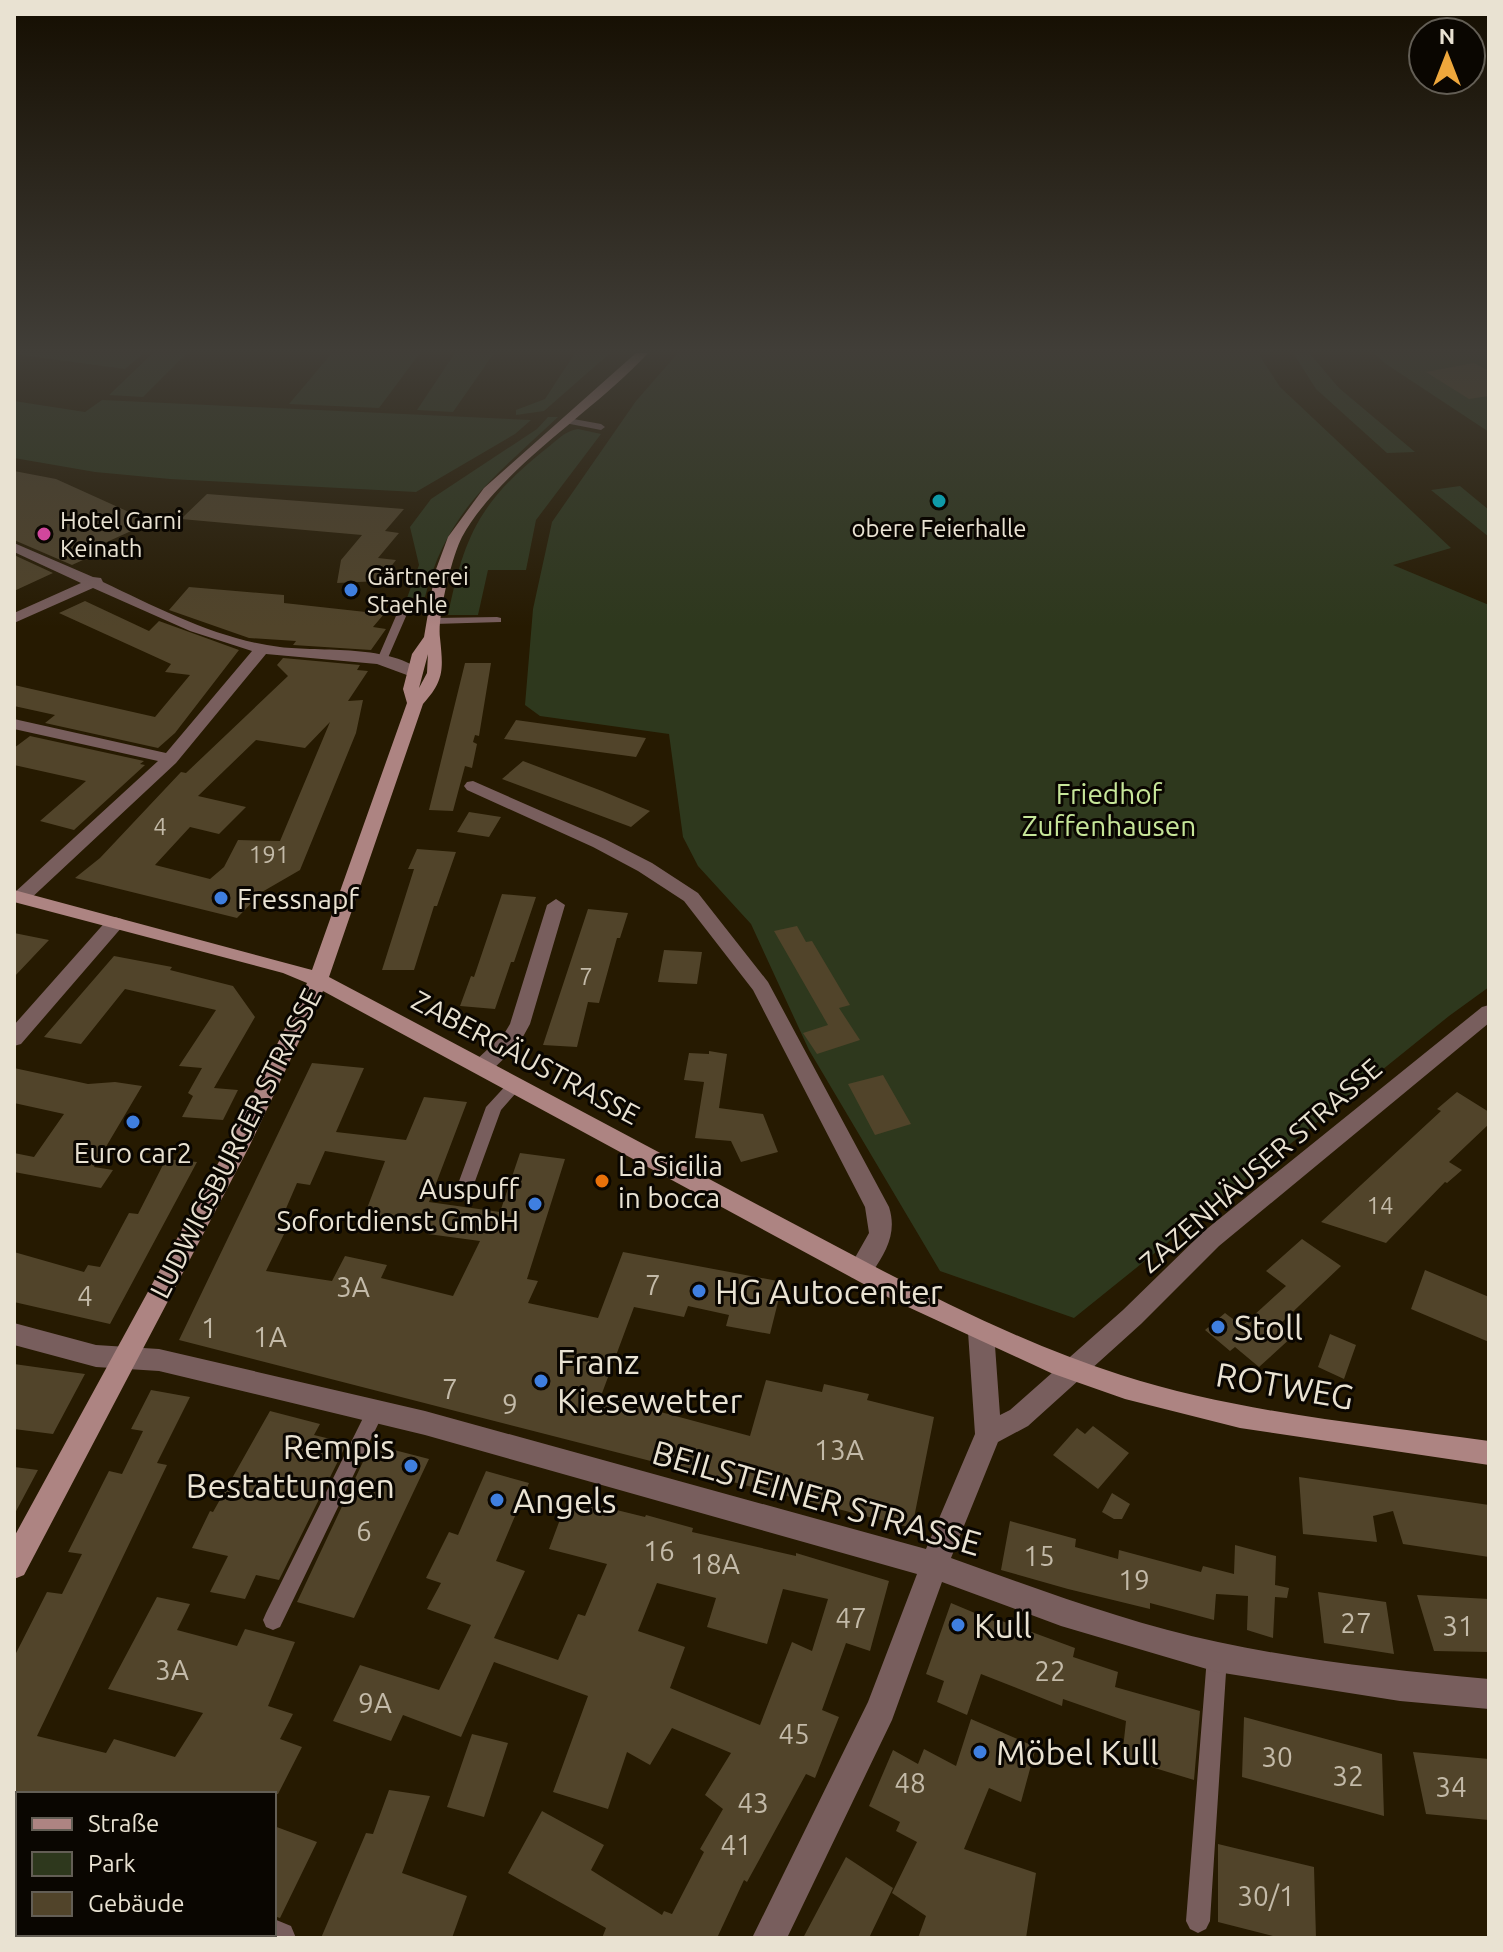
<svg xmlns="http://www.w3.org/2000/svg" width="1503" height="1952" font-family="Ubuntu,sans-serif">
  <rect width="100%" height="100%" fill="#261a01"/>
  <path fill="#2e381d" d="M144,353L125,369L14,354V353Z
    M153,353H187L143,397L109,395Z
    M332,353H420L379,408L289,404Z
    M455,353H494L453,412L417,410Z
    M575,353H610L544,411L516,415V410L545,399Z
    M678,353H1258L1280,387L1451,548L1393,565L1489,605V987L1449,1016L1074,1318L940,1271L809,1050L751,924L698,866L683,837L669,734L540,716L525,705L533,609L552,522L636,401Z
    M1293,353H1309L1339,388L1415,452L1387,453L1316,389Z
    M1375,353H1489V432L1383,362Z
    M102,400L531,420L515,434L416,492L170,479L95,472L14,458V401L85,412Z
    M548,417H558C496,476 447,509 425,597L407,598L419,565L410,527L431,499L537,429Z
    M578,429L601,434L536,520L526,570H488L478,615H448C464,537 479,503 542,452C553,444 565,430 578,429Z
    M1460,486L1489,510V537L1431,490Z"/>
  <path fill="#51442a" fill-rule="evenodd" d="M1474,363L1489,371V396L1469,399L1426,372Z
    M14,471L56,479L151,522L98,546L107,549L72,565L14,540Z
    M207,494L404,509L385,531L399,533L378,558L396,560L380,581L337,583L341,560L362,535L181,519Z
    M14,555L53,573L14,591Z
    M189,587L284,595V603L384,614L373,627L386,629L371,650L293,645L296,641L249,638L169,610Z
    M85,601L149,631L159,621L239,650L175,733L158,748L45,723L55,715L14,706V685L155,717L190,675L165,672L171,664L59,613Z
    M283,658L360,665L357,670L368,671L348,701L363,700L356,733L300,870L262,892L237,918L75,878L100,858L181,772L186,773L288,676L277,665ZM330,722L280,841L238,840L224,867L210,879L155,865L190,827L219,834L246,807L198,796L256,740L305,748Z
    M465,663H491L479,736L475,735L473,742L477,744L472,768L465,766L453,811L429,810Z
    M516,720L580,729L646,738L636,757L504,739Z
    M30,736L144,761L140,764L145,765L74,830L40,821L86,781L14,765V748Z
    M523,761L602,791L650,811L631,827L502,779Z
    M469,812L501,817L489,837L457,832Z
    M417,849L456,852L437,906H434L414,970H382L414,869H408Z
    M502,894L536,897L514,962H511L495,1009L460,1006L471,976L474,977Z
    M588,909L628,913L620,938H617L599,1003L588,1002L577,1047L543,1045Z
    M797,926L806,942L812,941L850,1005L839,1008L860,1040L817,1054L803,1033L828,1025L774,931Z
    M14,933L49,940L14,977Z
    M664,950L702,952L697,984L658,982Z
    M114,956L172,967L170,970L233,986L255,1017L214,1088L238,1090L223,1120L182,1117L193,1096L188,1093L202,1068L179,1066L216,1010L125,989L81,1044L44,1037Z
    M709,1051L727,1054L719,1108L763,1114L778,1152L741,1162L731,1141L695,1138L704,1082L684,1080L689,1053L709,1054Z
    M312,1063L364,1068L336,1132L406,1140L424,1097L467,1102L429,1202L500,1212L520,1153L565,1159L527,1279L538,1281L528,1303L598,1318L623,1252L783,1282L770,1334L726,1326L729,1315L688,1306L684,1317L634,1307L601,1396L750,1436L766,1380L822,1392L824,1384L869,1394L867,1400L934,1417L912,1528L179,1340ZM325,1151L385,1161L363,1219L431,1225L428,1234L480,1241L453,1296L381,1278L387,1265L345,1256L332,1281L266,1271L287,1228L278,1227L297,1183L310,1185Z
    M14,1068L88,1084L115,1082L142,1086L94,1167L113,1170L101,1188L14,1172V1153L34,1157L64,1114L14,1103Z
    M883,1075L911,1124L875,1135L848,1084Z
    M1457,1092L1489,1112V1124L1449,1162L1462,1170L1447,1183L1445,1182L1386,1243L1321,1222L1441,1111L1437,1109Z
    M166,1159L197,1162L110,1324L14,1302V1252L84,1272L88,1265L100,1267L129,1213L138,1214Z
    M1302,1239L1341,1266L1279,1325L1293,1336L1259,1367L1235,1347L1230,1351L1205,1330L1225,1313L1242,1326L1286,1286L1266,1271Z
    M1425,1270L1489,1297V1342L1411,1309Z
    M1330,1334L1356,1345L1344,1379L1318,1367Z
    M14,1364L85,1374L53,1434L14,1429Z
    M151,1390L190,1397L157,1463L167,1465L37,1736L106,1753L114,1739L175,1757L203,1713L108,1689L157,1597L190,1604L177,1630L237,1646L245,1629L295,1642L268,1706L293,1714L280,1739L302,1747L278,1794H14V1657L47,1592L62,1594L82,1554L68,1552L109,1471L122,1474L143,1431L131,1429Z
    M270,1411L320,1424L314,1435L347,1443L279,1580L256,1575L245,1599L210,1592L228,1556L192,1548L210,1511L213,1512Z
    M1093,1426L1129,1453L1098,1489L1053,1455L1077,1428L1085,1434Z
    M375,1445L429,1459L354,1618L297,1602L369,1449Z
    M14,1467L38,1470L14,1515Z
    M486,1471L529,1483L496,1561L525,1571L494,1638L558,1660L578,1614L585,1616L607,1564L549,1549L568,1498L645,1517L646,1515L693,1528L692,1532L796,1556V1553L889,1581L870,1651L846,1643L822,1710L839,1717L815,1778L806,1774L747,1882L744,1880L717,1938H602L606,1928L508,1873L542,1811L604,1845L591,1870L662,1915L664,1911L672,1914L704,1852L700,1849L723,1809L705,1795L731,1753L672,1728L650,1765L627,1752L608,1809L553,1792L588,1696L494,1662L461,1737L403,1715L391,1741L333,1721L360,1665L439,1690L471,1625L427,1609L441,1583L426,1578L449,1532L458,1535ZM657,1583L716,1598L707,1627L767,1644L783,1589L828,1599L812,1651L792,1642L760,1725L670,1688L685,1647L638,1631Z
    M1299,1477L1489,1505V1557L1403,1544L1393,1511L1373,1516L1377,1542L1303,1534Z
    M1112,1493L1130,1504L1122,1519H1114L1102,1512Z
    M1010,1521L1076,1539L1075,1547L1118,1559L1119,1550L1201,1572L1203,1566L1234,1574L1235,1545L1276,1556L1275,1585L1289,1588L1287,1598L1275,1597L1273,1638L1247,1630L1248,1596L1216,1594L1214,1620L1150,1603V1609L1068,1589L1001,1570Z
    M1318,1592L1386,1602L1394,1654L1324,1643Z
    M1417,1595L1489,1599V1652L1434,1651Z
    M951,1603L1001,1624L1002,1621L1075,1648L1073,1657L1118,1672L1115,1687L1200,1711L1194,1780L1122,1758L1126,1721L1063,1699L1062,1706L981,1674L967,1715L937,1702L944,1681L926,1674Z
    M1244,1717L1382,1754L1384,1816L1242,1777Z
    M971,1719L1036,1747L1021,1802L989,1788L964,1849L1036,1873L1026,1938H918L926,1916L892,1893L917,1842L896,1831L900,1822L869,1806L893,1750L918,1764L924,1749L956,1766Z
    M472,1734L508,1743L484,1817L447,1807Z
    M1413,1752L1489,1759V1820L1426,1814Z
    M389,1790L430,1796L402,1873L467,1896L452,1938H321L366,1833L373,1834Z
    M274,1826L317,1842L280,1918L274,1916Z
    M1218,1844L1314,1867L1316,1938H1281L1218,1922Z
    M846,1857L893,1888L869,1938H803Z"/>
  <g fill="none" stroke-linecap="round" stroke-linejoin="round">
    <path fill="#785e5d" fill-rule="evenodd" d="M568,418L601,424L605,427L601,430L565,423L564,421Z
      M436,600L441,603L440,605L410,607L387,660L386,662H378L377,660L402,602Z
      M497,617L501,618V622L434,624L429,621L434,618Z
      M515,1079L520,1081L523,1085L501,1110L470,1195L468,1200L462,1201L456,1200L454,1195L486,1107L510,1081Z
      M375,1404L381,1406L384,1412L280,1627L273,1630L266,1627L263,1620L266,1613L369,1406Z
      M1217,1647L1224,1650L1227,1657L1210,1921L1206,1929L1198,1933L1190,1929L1186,1921L1207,1657L1210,1650Z"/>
    <path fill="#785e5d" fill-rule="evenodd" d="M14,543L93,577L101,578L103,582C158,608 219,640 280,647C319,652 394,644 423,673L415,678L377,664L266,654L176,763L27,902H14V893L158,761L14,729V719L166,753L252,651L190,631L93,588L14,623V613L81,583L14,552Z
      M473,781L605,839L652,863L698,893L768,982L889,1207C898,1235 884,1255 869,1277L860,1280L851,1277L848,1270L869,1233L865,1207L753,990L684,901L638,871L593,847L467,790L464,786L467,782Z
      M556,899L565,905L530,1024L519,1044L490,1072H474L471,1067L474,1062L504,1034L510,1024L547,905Z
      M115,917L122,919L125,923L122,927L21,1044L14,1046V1025L108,919Z
      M1489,1005V1023L1219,1246L1141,1324L1028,1426L998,1442L951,1558C1038,1589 1127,1623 1218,1642C1307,1661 1399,1671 1489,1679V1709L1400,1701L1217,1672L1061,1626L942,1582L892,1720L787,1938H752L868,1702L917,1574L425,1435L159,1371L96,1367L14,1345V1323L96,1345L159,1349L425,1411L926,1549L975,1434L968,1332L972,1324L981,1321L990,1324L994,1332L1000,1415L1010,1410L1123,1310L1203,1232L1482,1007Z
      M14,1817L18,1818V1850L14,1849Z
      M274,1919L291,1926L296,1938H254L252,1934H274Z"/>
    <path fill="#ad8482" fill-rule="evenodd" d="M636,353H648C594,412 500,468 462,537C452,556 437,617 440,638C443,668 445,680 423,704L329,977C473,1053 616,1130 760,1206C878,1268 994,1334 1121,1375C1240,1413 1366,1424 1489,1441V1465L1240,1428L1125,1399L1051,1373L895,1301L323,991L249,1147L24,1575L14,1579V1537L227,1147L307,983L283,973L14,902V890L312,970L407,703L403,689L412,654L424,637L435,572L448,537L484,488ZM428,653L427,673L419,688L428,654Z"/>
  </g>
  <linearGradient id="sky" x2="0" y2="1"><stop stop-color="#150e01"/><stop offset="0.56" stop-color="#413e38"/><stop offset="1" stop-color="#413e38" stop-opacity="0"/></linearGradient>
  <rect width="1503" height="627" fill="url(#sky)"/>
  <circle fill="#0f9aa8" stroke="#0a0601" stroke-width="3" cx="939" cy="501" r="8"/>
  <circle fill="#d1479c" stroke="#0a0601" stroke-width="3" cx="44" cy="534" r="8"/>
  <g fill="#3f7fe0" stroke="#0a0601" stroke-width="3">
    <circle cx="351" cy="590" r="8"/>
    <circle cx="221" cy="898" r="8"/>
    <circle cx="133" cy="1122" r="8"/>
    <circle cx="535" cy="1204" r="8"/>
    <circle cx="699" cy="1291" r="8"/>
    <circle cx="1218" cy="1327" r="8"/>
    <circle cx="541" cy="1381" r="8"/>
    <circle cx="411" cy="1466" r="8"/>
    <circle cx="497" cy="1500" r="8"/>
    <circle cx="958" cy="1625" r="8"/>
    <circle cx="980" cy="1752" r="8"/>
  </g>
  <circle fill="#e8710a" stroke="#0a0601" stroke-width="3" cx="602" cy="1181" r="8"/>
  <g text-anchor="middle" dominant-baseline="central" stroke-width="6" stroke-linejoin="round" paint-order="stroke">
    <g font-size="24" fill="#e9e2d2" stroke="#0a0601" text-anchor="start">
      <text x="60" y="520">Hotel Garni<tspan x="60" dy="28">Keinath</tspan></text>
      <text x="939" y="528" text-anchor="middle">obere Feierhalle</text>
      <text x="367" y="576">Gärtnerei<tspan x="367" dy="28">Staehle</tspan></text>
    </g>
    <g font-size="24" fill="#c3baa8">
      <text x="160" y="826">4</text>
      <text x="269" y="854">191</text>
      <text x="586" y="976">7</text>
      <text x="1380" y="1205">14</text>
    </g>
    <g font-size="28" fill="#c7e699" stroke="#0a0601">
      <text x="1109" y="793">Friedhof<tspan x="1109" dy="32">Zuffenhausen</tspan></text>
    </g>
    <g font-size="28" fill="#e9e2d2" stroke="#0a0601" text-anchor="start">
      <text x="237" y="898">Fressnapf</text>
      <text x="133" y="1152" text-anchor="middle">Euro car2</text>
      <text x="618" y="1165">La Sicilia<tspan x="618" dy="32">in bocca</tspan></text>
      <text x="519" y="1188" text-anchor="end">Auspuff<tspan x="519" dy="32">Sofortdienst GmbH</tspan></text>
    </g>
    <g font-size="28" fill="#e9e2d2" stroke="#0a0601">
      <text transform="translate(526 1057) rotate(28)">ZABERGÄUSTRASSE</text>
      <text transform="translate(235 1143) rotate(-63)">LUDWIGSBURGER STRASSE</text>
      <text transform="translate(1260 1165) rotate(-41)">ZAZENHÄUSER STRASSE</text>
    </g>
    <g font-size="28" fill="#c3baa8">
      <text x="653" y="1284">7</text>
      <text x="353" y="1286">3A</text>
      <text x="85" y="1295">4</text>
      <text x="209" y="1327">1</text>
      <text x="270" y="1336">1A</text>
      <text x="450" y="1388">7</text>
      <text x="510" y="1403">9</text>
      <text x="839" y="1449">13A</text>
      <text x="364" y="1530">6</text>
      <text x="659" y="1550">16</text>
      <text x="1039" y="1555">15</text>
      <text x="715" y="1563">18A</text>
      <text x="1134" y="1579">19</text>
      <text x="851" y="1617">47</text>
      <text x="1356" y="1622">27</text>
      <text x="1458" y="1625">31</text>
      <text x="172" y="1669">3A</text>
      <text x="1050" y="1670">22</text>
      <text x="375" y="1702">9A</text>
      <text x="794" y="1733">45</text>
      <text x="1277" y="1756">30</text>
      <text x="1348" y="1775">32</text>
      <text x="910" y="1782">48</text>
      <text x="1451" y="1786">34</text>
      <text x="753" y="1802">43</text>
      <text x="736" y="1844">41</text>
      <text x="1266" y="1895">30/1</text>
    </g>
    <g font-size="34" fill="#e9e2d2" stroke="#0a0601" text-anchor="start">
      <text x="715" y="1291">HG Autocenter</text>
      <text x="1234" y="1327">Stoll</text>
      <text x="557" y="1361">Franz<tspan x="557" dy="39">Kiesewetter</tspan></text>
      <text x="395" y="1446" text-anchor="end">Rempis<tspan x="395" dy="39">Bestattungen</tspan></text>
      <text x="513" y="1500">Angels</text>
      <text x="974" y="1625">Kull</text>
      <text x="996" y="1752">Möbel Kull</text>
    </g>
    <g font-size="34" fill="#e9e2d2" stroke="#0a0601">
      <text transform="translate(1285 1385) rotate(10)">ROTWEG</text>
      <text transform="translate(817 1497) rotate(16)">BEILSTEINER STRASSE</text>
    </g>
  </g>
  <rect width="1503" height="1952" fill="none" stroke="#e9e2d2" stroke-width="32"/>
  <rect x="16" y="1792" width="260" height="144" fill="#0a0601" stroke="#635e55" stroke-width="2"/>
  <rect x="32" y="1818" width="40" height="12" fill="#ad8482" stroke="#635e55" stroke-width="2"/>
  <text x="88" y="1832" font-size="24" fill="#e9e2d2">Straße</text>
  <rect x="32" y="1852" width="40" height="24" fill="#2e381d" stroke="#635e55" stroke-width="2"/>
  <text x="88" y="1872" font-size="24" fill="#e9e2d2">Park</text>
  <rect x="32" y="1892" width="40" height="24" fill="#51442a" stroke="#635e55" stroke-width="2"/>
  <text x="88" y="1912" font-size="24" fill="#e9e2d2">Gebäude</text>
  <g transform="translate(1447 56)"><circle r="38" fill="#0a0601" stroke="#635e55" stroke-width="2"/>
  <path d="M0-6L14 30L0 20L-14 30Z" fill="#eea73c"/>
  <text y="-12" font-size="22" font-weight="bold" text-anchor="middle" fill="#e9e2d2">N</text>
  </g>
</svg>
